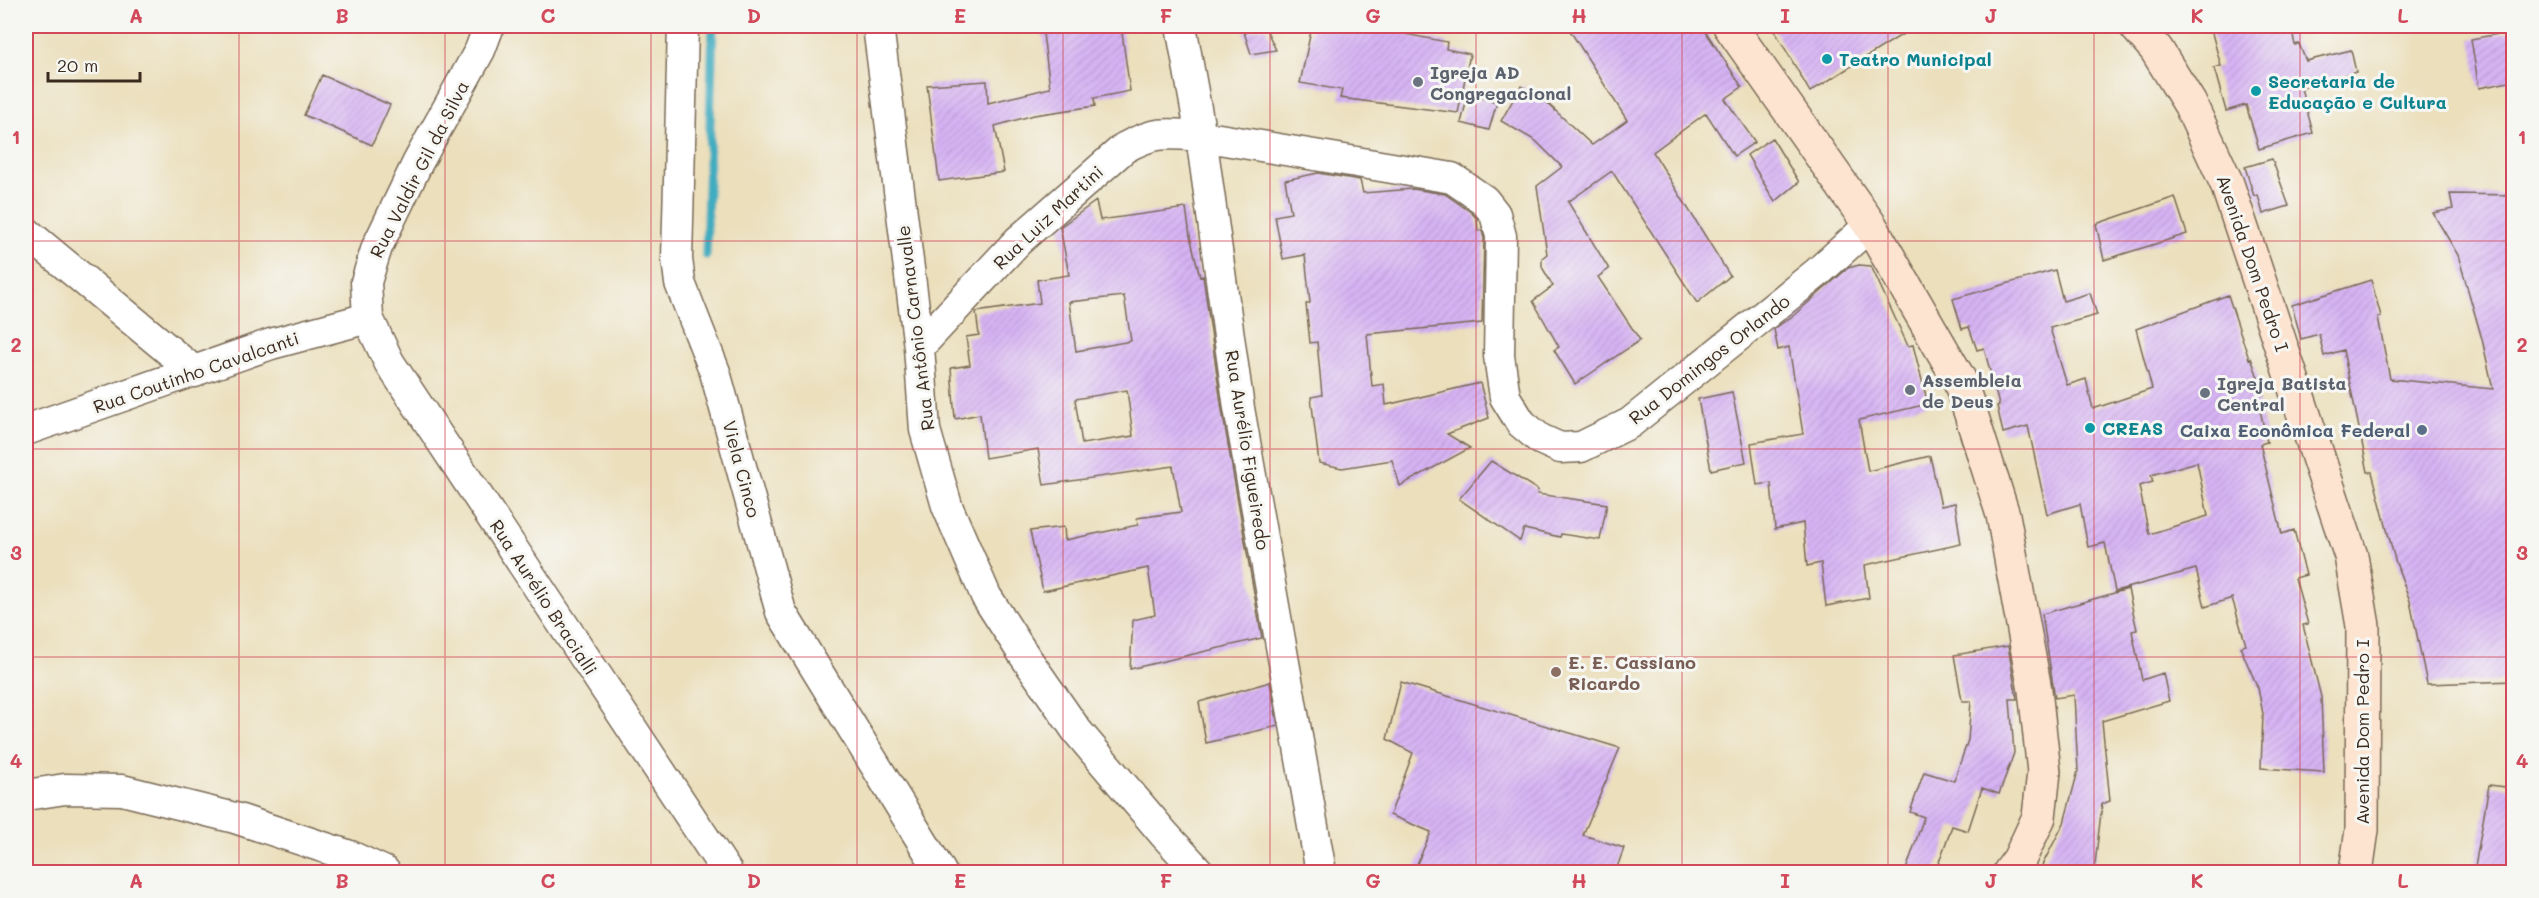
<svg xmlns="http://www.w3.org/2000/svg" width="2539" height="898" font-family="Mali,sans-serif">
  <defs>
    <pattern id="building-hatch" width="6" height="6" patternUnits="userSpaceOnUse" patternTransform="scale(1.5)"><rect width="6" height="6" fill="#d7b3f4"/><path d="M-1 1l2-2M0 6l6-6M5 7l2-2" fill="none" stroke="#b99ad1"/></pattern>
  </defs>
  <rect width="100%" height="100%" fill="#f6f6f2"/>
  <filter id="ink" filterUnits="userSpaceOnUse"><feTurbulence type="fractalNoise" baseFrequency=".0167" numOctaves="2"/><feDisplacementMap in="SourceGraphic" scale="12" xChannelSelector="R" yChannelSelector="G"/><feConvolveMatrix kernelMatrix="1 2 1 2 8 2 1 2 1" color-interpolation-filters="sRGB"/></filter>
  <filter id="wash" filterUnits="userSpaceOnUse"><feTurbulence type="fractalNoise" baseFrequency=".008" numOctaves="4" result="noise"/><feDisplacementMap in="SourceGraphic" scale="24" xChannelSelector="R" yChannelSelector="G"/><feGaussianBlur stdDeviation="1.35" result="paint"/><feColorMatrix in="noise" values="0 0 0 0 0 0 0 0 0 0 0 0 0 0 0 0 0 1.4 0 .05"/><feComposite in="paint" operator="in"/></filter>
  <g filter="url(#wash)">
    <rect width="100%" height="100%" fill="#ebdfbc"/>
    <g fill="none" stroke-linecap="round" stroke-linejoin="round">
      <path stroke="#40acbf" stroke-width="9" d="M706,255L713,26"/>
    </g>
    <g id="blocks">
      <path fill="url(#building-hatch)" fill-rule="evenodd" d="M1042,26H1121L1130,91L1094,98L1095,106L1034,115L995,126L1004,172L939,181L927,85L987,81L988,103L1050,88Z
        M1312,26H1406L1405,34L1447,42L1446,49L1470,54L1458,113L1340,98L1342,90L1300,83Z
        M1567,26H1702L1742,87L1725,99L1755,142L1734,156L1706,113L1653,152L1730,276L1697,303L1612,171L1568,202L1609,269L1598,277L1640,340L1575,384L1554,350L1559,347L1533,301L1553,286L1542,267V258L1547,254L1537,186L1562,167L1536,141L1501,121L1521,86L1544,100L1592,145L1627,120Z
        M1772,26H1916L1810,92Z
        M2210,26H2291L2295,45L2299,44L2306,61L2351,50L2356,72L2301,88L2313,133L2259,149L2246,105L2226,111L2214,68L2221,66Z
        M1265,27L1276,50L1251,54L1244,32Z
        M2514,31V81L2479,88L2471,39Z
        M322,75L390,105L372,145L304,115Z
        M1468,95L1497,102L1489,130L1461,123Z
        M1772,138L1799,182L1775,202L1747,155Z
        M2272,159L2289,206L2263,214L2258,195L2254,196L2245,167Z
        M1318,173L1360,180L1363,193L1413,189L1445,194L1472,213L1477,219L1478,231L1482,230L1484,238L1482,323L1367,334L1372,386L1384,384L1386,405L1480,383L1489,418L1447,434L1470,448L1400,486L1392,460L1342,468L1319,463L1311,397L1322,395L1317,342L1310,343L1306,304L1310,303L1305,255L1283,259L1275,216L1291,213L1285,180Z
        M2450,194L2514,195V681L2427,684L2410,601L2395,560L2372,472H2368L2343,350L2324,356L2319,334L2301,339L2292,305L2371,280L2381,316L2378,317L2390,379L2493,389L2482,339L2458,255L2433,213L2453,209Z
        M2175,197L2187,234L2104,260L2096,224Z
        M1096,201L1100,220L1186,208L1190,236L1200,277L1203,276L1222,410L1262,638L1130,669L1133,620L1155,615L1148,568L1043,591L1030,531L1064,527L1065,540L1138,525L1137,518L1181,512L1173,466L1044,485L1038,449L985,458L980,414L955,419L951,368L970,365L966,337L979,335L976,312L1040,303L1037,280L1069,275L1060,227ZM1124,296L1131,341L1076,351L1069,302ZM1127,390L1133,436L1082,444L1075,399Z
        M1859,265L1871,266L1908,346L1913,345L1928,404L1859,420L1868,471L1930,456L1941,506L1955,503L1961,544L1865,565L1869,598L1826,606L1821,563L1807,566L1803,523L1775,529L1771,483L1757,485L1751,443L1803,434L1789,347L1778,350L1774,329L1794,315L1848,268Z
        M2055,270L2063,301L2090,293L2097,315L2050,328L2067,385L2086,379L2093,409L2152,389L2136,329L2228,295L2249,359L2251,358L2264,394L2257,396L2267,442L2260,444L2282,534L2294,530L2306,575L2295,578L2308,624L2303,625L2321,697L2324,772L2261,768L2263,714L2258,688L2240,647L2246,645L2232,598L2205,607L2196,569L2115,591L2105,543L2088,547L2080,504L2047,514L2028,426L2003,433L1997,406L1999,405L1984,348L1977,350L1969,327L1962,329L1953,299ZM2197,462L2208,516L2149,534L2139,486L2153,482L2151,475Z
        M1732,392L1746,462L1711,470L1698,399Z
        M1491,461L1538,490L1537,494L1607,504L1600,540L1561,534L1560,537L1524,529L1520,541L1459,499Z
        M2128,589L2137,630L2132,631L2142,680L2163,673L2169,701L2102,721L2110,801L2102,804L2094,873H2038L2064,823L2078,771L2074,695L2055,698L2042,614Z
        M2008,646L2017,699H2010L2014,753L1999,794L1982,788L1968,831L1952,826L1935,873H1905L1924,817L1910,812L1924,772L1954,781L1968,740L1971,701H1962L1954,655Z
        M1270,682L1278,726L1206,743L1199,702Z
        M1401,682L1620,748L1583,835L1624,848L1615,873H1413L1431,832L1390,815L1413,753L1387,739Z
        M2489,785L2514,788V873H2474Z"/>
    </g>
  </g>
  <g filter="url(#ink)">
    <use href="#blocks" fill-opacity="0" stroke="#796955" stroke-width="1.5"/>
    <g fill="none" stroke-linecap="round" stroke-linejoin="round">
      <g stroke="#796955" stroke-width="33">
        <path id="minor" d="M489,26L480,50L418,162L377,247L366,282L368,318L389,362L727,872
          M683,26L677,259L680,283L715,372L781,612L941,872
          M878,26L919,347L925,430L947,506L986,596L1024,655L1077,731L1164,834L1199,872
          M1181,26L1201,136L1239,408L1321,872
          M26,232L195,372
          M919,347L1018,241L1124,148C1155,131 1167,133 1201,136L1452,178L1484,200L1495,214L1501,236L1499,356L1505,397L1521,423L1540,439L1560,448L1581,447L1630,423L1818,272L1870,225
          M26,430L271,344L368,318
          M26,795L65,789L122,790L235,818L350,856L385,872"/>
      </g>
      <g stroke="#796955" stroke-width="36">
        <path id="secondary" d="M1730,26L1870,225L1959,379L1971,414L2003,515L2035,690L2044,772L2039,817L2019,860L2010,872
          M2136,26L2156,49L2190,104L2227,184L2351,556L2363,626L2362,830L2356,872"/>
      </g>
      <use href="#minor" stroke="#fff" stroke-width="30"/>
      <use href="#secondary" stroke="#fde4d1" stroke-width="33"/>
    </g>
  </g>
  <path fill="none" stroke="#d1495b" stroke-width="1.5" stroke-opacity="0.55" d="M239,26V872M445,26V872M651,26V872M857,26V872M1063,26V872M1270,26V872M1476,26V872M1682,26V872M1888,26V872M2094,26V872M2300,26V872M26,241H2514M26,449H2514M26,657H2514"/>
  <g fill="#0f9aa8" stroke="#f6f6f2" stroke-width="2">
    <circle cx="1827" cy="59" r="6"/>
    <circle cx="2256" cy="91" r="6"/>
    <circle cx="2090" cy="428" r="6"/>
  </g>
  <g fill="#6b7280" stroke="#f6f6f2" stroke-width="2">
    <circle cx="1418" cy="82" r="6"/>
    <circle cx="1910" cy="390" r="6"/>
    <circle cx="2205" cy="393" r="6"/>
  </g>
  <circle fill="#5c6f8a" stroke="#f6f6f2" stroke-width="2" cx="2422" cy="430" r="6"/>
  <circle fill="#8d6e63" stroke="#f6f6f2" stroke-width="2" cx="1556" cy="672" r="6"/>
  <g text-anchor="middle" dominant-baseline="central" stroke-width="6" stroke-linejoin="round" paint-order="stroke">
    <g font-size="18" font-weight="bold" fill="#0d838f" stroke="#f6f6f2" text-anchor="start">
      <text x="1839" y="59">Teatro Municipal</text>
      <text x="2268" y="81">Secretaria de<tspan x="2268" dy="21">Educação e Cultura</tspan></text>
      <text x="2102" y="428">CREAS</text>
    </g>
    <g font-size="18" font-weight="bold" fill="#5b616d" stroke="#f6f6f2" text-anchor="start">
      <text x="1430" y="72">Igreja AD<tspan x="1430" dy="21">Congregacional</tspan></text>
      <text x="1922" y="380">Assembleia<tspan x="1922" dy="21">de Deus</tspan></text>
      <text x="2217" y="383">Igreja Batista<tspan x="2217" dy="21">Central</tspan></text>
    </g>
    <g font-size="18" fill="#3b2a1e" stroke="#f6f6f2">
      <text transform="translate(419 169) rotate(-63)">Rua Valdir Gil da Silva</text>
      <text transform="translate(1048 217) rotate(-43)">Rua Luiz Martini</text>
      <text transform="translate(2253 263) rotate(71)">Avenida Dom Pedro I</text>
      <text transform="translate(915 328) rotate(-97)">Rua Antônio Carnavalle</text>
      <text transform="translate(1709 359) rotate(-38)">Rua Domingos Orlando</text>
      <text transform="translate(196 372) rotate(-19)">Rua Coutinho Cavalcanti</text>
      <text transform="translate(1248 450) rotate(81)">Rua Aurélio Figueiredo</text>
      <text transform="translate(742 469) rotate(75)">Viela Cinco</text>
      <text transform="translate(544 597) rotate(57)">Rua Aurélio Bracialli</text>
      <text transform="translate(2362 732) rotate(-90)">Avenida Dom Pedro I</text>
    </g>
    <g font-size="18" font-weight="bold" fill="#4e5e75" stroke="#f6f6f2" text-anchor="end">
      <text x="2410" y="430">Caixa Econômica Federal</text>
    </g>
    <g font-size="18" font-weight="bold" fill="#785e54" stroke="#f6f6f2" text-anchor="start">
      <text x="1568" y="662">E. E. Cassiano<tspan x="1568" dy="21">Ricardo</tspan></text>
    </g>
  </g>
  <rect width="2539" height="898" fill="none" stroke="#f6f6f2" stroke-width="66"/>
  <path d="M48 72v9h92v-9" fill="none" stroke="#3b2a1e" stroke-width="3"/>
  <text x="57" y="72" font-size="18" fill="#3b2a1e" stroke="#f6f6f2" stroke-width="4.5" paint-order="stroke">20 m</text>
  <rect x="33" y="33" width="2473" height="832" fill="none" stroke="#d1495b" stroke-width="2"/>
  <g font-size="20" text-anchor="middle" font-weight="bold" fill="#d1495b">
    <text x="136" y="23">A</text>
    <text x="342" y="23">B</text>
    <text x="548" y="23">C</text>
    <text x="754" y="23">D</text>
    <text x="960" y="23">E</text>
    <text x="1166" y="23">F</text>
    <text x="1373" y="23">G</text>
    <text x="1579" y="23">H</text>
    <text x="1785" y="23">I</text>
    <text x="1991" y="23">J</text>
    <text x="2197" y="23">K</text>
    <text x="2403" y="23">L</text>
    <text x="16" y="144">1</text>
    <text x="2522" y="144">1</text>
    <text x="16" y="352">2</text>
    <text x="2522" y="352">2</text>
    <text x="16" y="560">3</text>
    <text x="2522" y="560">3</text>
    <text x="16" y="768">4</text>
    <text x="2522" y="768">4</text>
    <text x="136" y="888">A</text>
    <text x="342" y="888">B</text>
    <text x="548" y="888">C</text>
    <text x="754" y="888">D</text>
    <text x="960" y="888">E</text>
    <text x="1166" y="888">F</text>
    <text x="1373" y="888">G</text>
    <text x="1579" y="888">H</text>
    <text x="1785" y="888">I</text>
    <text x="1991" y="888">J</text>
    <text x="2197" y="888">K</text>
    <text x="2403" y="888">L</text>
  </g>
</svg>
